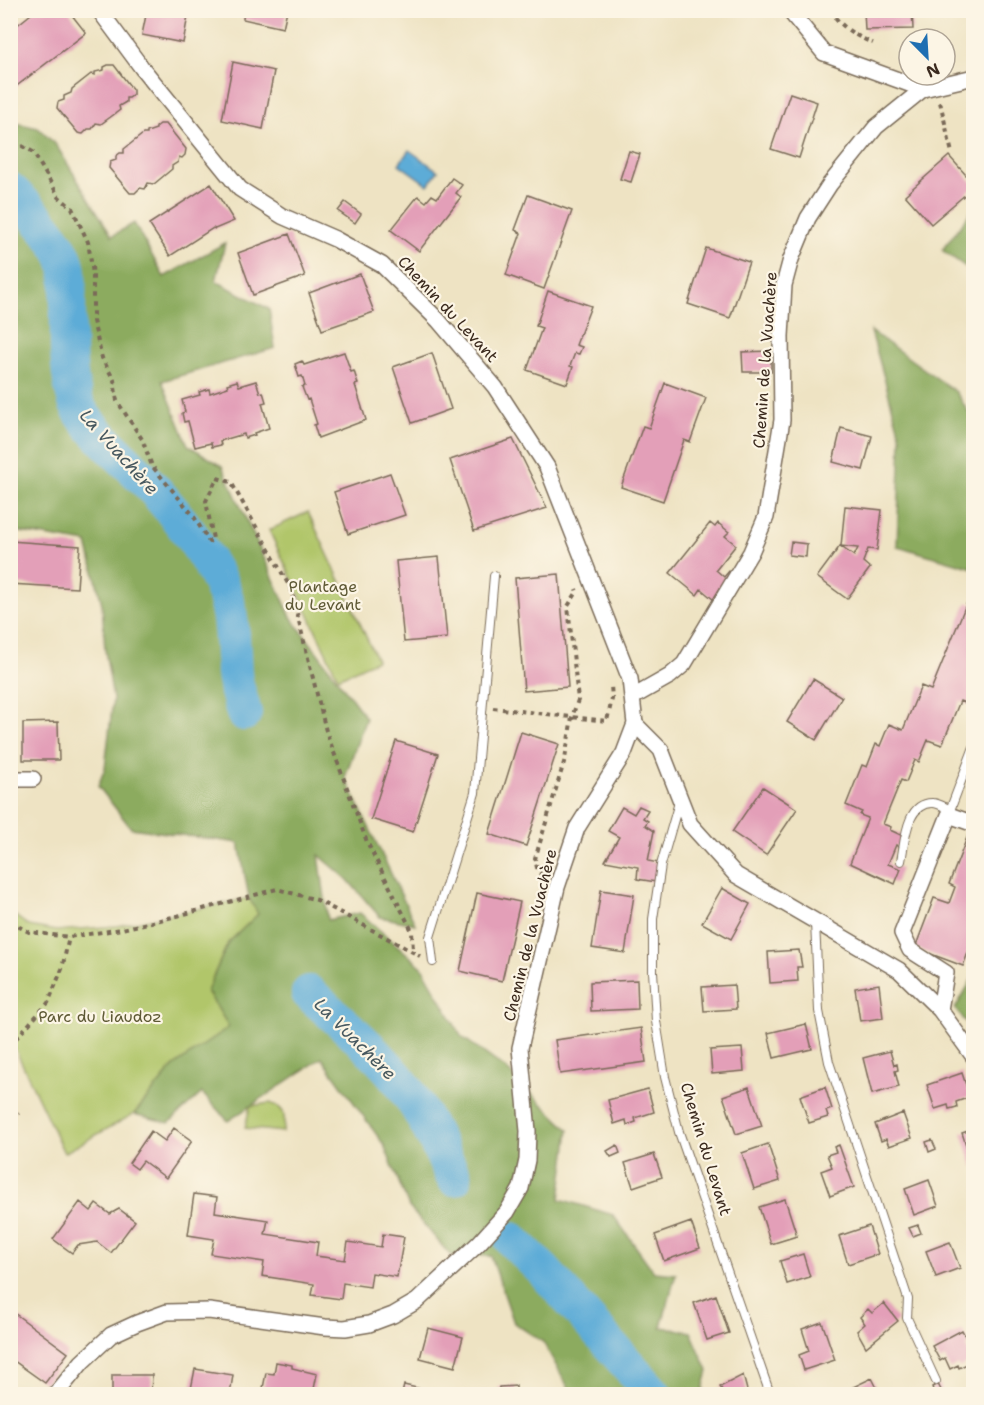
<svg xmlns="http://www.w3.org/2000/svg" width="984" height="1405" font-family="'Shantell Sans',sans-serif">
  <rect width="100%" height="100%" fill="#fcf5e5"/>
  <filter id="ink" filterUnits="userSpaceOnUse"><feTurbulence type="fractalNoise" baseFrequency=".0167" numOctaves="2"/><feDisplacementMap in="SourceGraphic" scale="12" xChannelSelector="R" yChannelSelector="G"/><feConvolveMatrix kernelMatrix="1 2 1 2 8 2 1 2 1" color-interpolation-filters="sRGB"/></filter>
  <filter id="wash" filterUnits="userSpaceOnUse"><feTurbulence type="fractalNoise" baseFrequency=".008" numOctaves="4" result="noise"/><feDisplacementMap in="SourceGraphic" scale="24" xChannelSelector="R" yChannelSelector="G"/><feGaussianBlur stdDeviation="1.35" result="paint"/><feColorMatrix in="noise" values="0 0 0 0 0 0 0 0 0 0 0 0 0 0 0 0 0 1.4 0 .05"/><feComposite in="paint" operator="in"/></filter>
  <g filter="url(#wash)">
    <rect width="100%" height="100%" fill="#eee3c3"/>
    <path fill="#b1c66b" stroke="#767844" stroke-width="1.5" d="M308,512L377,660L338,678L269,530Z
      M249,898L259,914L228,943L207,991L230,1027L174,1066L134,1114L64,1153L11,1040V913L29,926L56,931L117,926Z
      M270,1103C287,1109 285,1116 283,1132L245,1128L250,1106Z"/>
    <path fill="#8cab5f" stroke="#646a3e" stroke-width="1.5" d="M11,122L38,128L56,145L112,236L134,223L164,277L225,243L216,281L269,309L275,348L162,381L188,445L222,466L291,617L366,718L345,777L415,924L380,917L347,879L319,855L328,920L360,913L422,967L461,1036L506,1069L569,1130L560,1199L613,1215L654,1272L676,1274L661,1327L691,1332L708,1371L703,1389L707,1394H572L543,1342L514,1323L491,1256L450,1255L409,1207L384,1145L322,1058L228,1121L202,1093L169,1123L134,1114L174,1066L229,1027L207,991L228,943L258,914L249,898L239,843L131,828L98,786L105,768L113,699L105,650L102,604L87,543L15,531L12,466L10,465V253L14,236L11,233Z
      M973,209V272L942,250Z
      M871,331L956,392L973,419V568L897,546L901,438Z
      M973,977V1031L955,1009Z"/>
    <path fill="#5dacd7" stroke="#4c6b7a" stroke-width="1.5" d="M409,150L438,171L428,185L399,164Z"/>
    <g fill="none" stroke-linecap="round" stroke-linejoin="round">
      <path stroke="#5dacd7" stroke-width="36" d="M10,190C26,204 64,246 67,266C70,278 68,291 68,303C68,336 66,371 76,402C85,428 133,466 152,487C176,514 199,544 216,575C233,605 232,640 234,673C235,686 241,700 244,713
        M309,993C342,1023 378,1052 405,1088C425,1116 439,1147 454,1178
        M512,1240L544,1271L654,1394"/>
    </g>
    <g id="blocks">
      <path fill="#e39fb8" d="M36,10H68L86,33L10,91V31Z
        M147,10H189L183,43L142,35Z
        M244,10H287L283,28L243,19Z
        M864,10H912L913,29L865,30Z
        M233,62L274,71L263,129L222,120Z
        M108,65H114L133,90V95L129,98H126V102L119,106L120,110L101,124L96,123L92,129H88L83,134L78,133L57,108L58,102L64,100V96L71,93L72,89L91,74L95,75V72L104,70V67Z
        M790,93L817,102L799,158L771,149Z
        M160,124H166L186,149L185,155L182,158L179,157L178,162L172,166V169L154,184L148,183L145,189L140,188L135,193H130L109,168L110,162L116,160V156L120,153H124V149L143,134H147V132L156,129V127Z
        M629,151L640,154L631,182L620,179Z
        M949,156L974,184V187L931,224L905,195Z
        M452,178L462,185L456,193L461,197L419,251L391,230L418,196L426,202L432,195L437,198Z
        M211,184L234,221L215,229L213,228L170,256L149,224Z
        M528,195L572,211L544,289L506,275L521,233L515,230Z
        M345,202L361,214L355,223L338,211Z
        M289,234L305,276L253,295L238,253Z
        M706,248L749,262L730,318L688,304Z
        M360,274L374,312L322,330L309,293Z
        M548,291L591,306L576,345L582,347L579,354L575,353L570,366L573,367L567,384L527,370L542,328L536,326Z
        M771,351V372H743L742,352Z
        M344,352L351,372L354,371L358,384L355,385L366,420L318,438L314,425L317,424L309,399L307,400L302,387L305,386L302,376L299,377L295,364L302,361L304,365Z
        M432,353L451,409L412,423L393,367Z
        M237,381L239,386L256,381L260,393L263,392L266,402L262,403L269,428L254,433L255,435L245,438L244,434L220,441L221,445L212,447L211,443L195,447L188,421L184,422L182,413L185,412L182,400L200,395L199,392L209,389L210,393L228,387L227,384Z
        M665,383L706,398L690,442L684,440L663,501L621,487L643,426L649,428Z
        M841,428L872,436L863,470L833,462Z
        M513,439L547,508L474,531L450,460Z
        M390,473L405,515L348,534L334,492Z
        M845,506L882,510L877,550L868,549L863,562L870,568L847,599L817,577L840,546L854,556L858,548L841,546Z
        M710,523L715,527L718,523L729,532L725,536L736,545L716,570L724,577L729,571L734,576L714,600L701,589L697,595L670,573Z
        M10,541L80,546L77,588L10,584Z
        M791,542L807,544L806,557L789,555Z
        M439,557L447,638L404,642L396,561Z
        M559,574L568,687L524,691L515,578Z
        M967,602L974,605V697L970,705L960,701L942,745L928,740L919,762L915,760L906,782L901,780L883,824L891,827L890,830L903,836L899,847L896,845L888,864L901,869L895,884L850,863L868,818L860,815L862,812L846,805L862,765L867,767L876,744L880,746L889,724L903,730L921,686L931,690Z
        M813,679L842,697L816,740L787,722Z
        M58,722L59,760H23V723Z
        M521,732L559,744L526,846L489,834Z
        M396,741L438,754L413,832L371,819Z
        M763,787L797,809L766,855L732,832Z
        M639,806L648,810L643,818L648,821L645,825L654,831L648,861L659,863L656,882L637,879L638,867L605,861L619,837L608,831L622,807L634,814Z
        M968,835L974,837V937L963,966L915,948L934,898L949,903L955,887L949,884Z
        M722,888L750,904L731,939L702,923Z
        M601,890L634,895L625,953L592,948Z
        M477,893L520,902L502,981L460,971Z
        M799,950L802,967H797L798,981L770,983L768,952Z
        M637,980L638,1009L591,1011L590,982Z
        M879,984L883,1018L860,1021L855,988Z
        M734,985L736,1009L704,1011L702,987Z
        M806,1024L812,1049L774,1058L768,1033Z
        M641,1028L646,1062L560,1074L555,1040Z
        M742,1048L744,1071L712,1074L710,1050Z
        M890,1051L894,1065L897,1064L898,1070L895,1071L899,1087L872,1094L863,1058Z
        M962,1073L970,1097L956,1102L957,1107L949,1109L948,1105L935,1109L927,1085Z
        M749,1087L762,1126L736,1134L723,1096Z
        M825,1087L832,1109L826,1111L828,1117L809,1123L800,1096Z
        M648,1089L654,1112L635,1118L636,1122L627,1125L626,1120L614,1124L608,1100Z
        M903,1113L912,1138L889,1146L886,1139L881,1141L875,1124Z
        M174,1128L192,1141L166,1178L143,1161L137,1169L129,1163L151,1131L165,1141Z
        M974,1129V1166H973L962,1133Z
        M932,1140L936,1149L929,1152L926,1142Z
        M768,1144L780,1181L754,1189L742,1153Z
        M617,1145L620,1153L611,1157L607,1151Z
        M839,1145L854,1187L830,1196L821,1171L832,1167L827,1155L836,1152L834,1147Z
        M654,1154L662,1177L633,1187L625,1163Z
        M929,1180L938,1206L914,1215L905,1189Z
        M194,1194L217,1197L215,1212L268,1220L265,1234L318,1242L316,1256L345,1260L348,1242L381,1247L383,1234L404,1237L397,1277L372,1273L370,1287L343,1283L341,1299L312,1295L314,1284L262,1276L264,1262L211,1254L214,1239L188,1235Z
        M785,1199L797,1236L771,1244L759,1207Z
        M80,1202L91,1211L96,1204L110,1214L119,1209L135,1221L111,1253L97,1242L78,1245L72,1253L53,1239Z
        M691,1222L700,1248L664,1261L655,1235Z
        M918,1225L921,1233L913,1236L909,1228Z
        M869,1226L878,1254L848,1264L839,1236Z
        M950,1242L960,1268L936,1277L926,1251Z
        M803,1254L810,1277L787,1284L780,1261Z
        M716,1295L729,1333L707,1340L694,1303Z
        M884,1303L898,1321L866,1347L857,1331L865,1324L860,1317L868,1309L872,1313Z
        M10,1310L68,1353L45,1383L10,1358Z
        M822,1322L835,1360L804,1370L799,1355L809,1351L802,1329Z
        M428,1328L463,1337L455,1367L420,1358Z
        M962,1330L970,1345L966,1347L973,1361L959,1368L958,1365L950,1369L945,1358L940,1361L932,1346Z
        M276,1362L292,1365V1368L317,1374L313,1394L262,1393L266,1373L274,1374Z
        M195,1369L233,1375L230,1394H190Z
        M112,1375H152L151,1394H112Z
        M743,1375L748,1394H725L720,1387Z
        M872,1378L880,1394H850L849,1393L853,1391L851,1388Z
        M938,1384L943,1394H925L933,1390L932,1387Z
        M404,1385L442,1394H402Z
        M516,1386V1394H498L499,1387Z"/>
    </g>
  </g>
  <g filter="url(#ink)">
    <use href="#blocks" fill-opacity="0" stroke="#7a6b58" stroke-width="1.5"/>
    <g fill="none" stroke-linecap="round" stroke-linejoin="round">
      <g stroke="#7a6b58" stroke-width="10">
        <path id="service" d="M679,802L661,865L653,919V971L656,1021L665,1077L679,1132L770,1394
          M949,813L974,747
          M901,861C905,842 906,802 933,803C938,803 946,808 951,810
          M815,922L819,1011L829,1062L908,1299L907,1318L936,1381
          M433,962L430,937L475,793L494,576"/>
      </g>
      <g stroke="#7a6b58" stroke-width="18">
        <path id="minor" d="M789,10L824,53L923,89
          M633,697L670,676L684,664L751,552L766,517L782,420L781,336L784,285L791,259L808,218L830,184L876,127L923,89L974,77
          M635,724L661,750L690,824L736,875L899,970L940,1010L974,1057
          M10,779H33
          M940,1010L946,973L910,950L902,933L949,815L974,824
          M56,1394L82,1362L111,1335L137,1323L167,1312L209,1311L325,1327L345,1328L369,1324L393,1315L417,1301L479,1243L507,1212L521,1188L527,1160L528,1131L520,1048L557,887L577,828L624,753L635,724L630,679L547,467L495,387L438,320L382,265L335,239L282,216L240,189L142,68L99,10"/>
      </g>
      <path stroke="#7a6b58" stroke-width="4" stroke-dasharray="4.5 4.5" stroke-linecap="butt" d="M830,10C841,27 855,36 873,43
        M940,102L952,153
        M10,133L15,142L33,152L59,197L72,208L88,242L93,274V321L102,358L114,380L117,401L142,439L152,466L193,515L209,542L213,539L206,501L217,478L231,482L291,589L326,731L367,842L412,931L413,952
        M493,708L607,721L612,699L611,685
        M543,875L538,872L535,859L565,759L572,717L578,700L568,606L577,592L576,589
        M10,922L29,932L69,937L122,929L177,916L277,889L317,900L420,956
        M10,1045L48,1003L62,969L69,937
        M10,1117L19,1113"/>
      <use href="#service" stroke="#fff" stroke-width="8"/>
      <use href="#minor" stroke="#fff" stroke-width="15"/>
    </g>
  </g>
  <g text-anchor="middle" dominant-baseline="central" stroke-width="4.5" stroke-linejoin="round" paint-order="stroke">
    <g font-size="16" fill="#3b2a1e" stroke="#fcf5e5">
      <text transform="translate(448 309) rotate(47)">Chemin du Levant</text>
      <text transform="translate(765 360) rotate(-86)">Chemin de la Vuachère</text>
      <text transform="translate(530 935) rotate(-76)">Chemin de la Vuachère</text>
      <text transform="translate(706 1149) rotate(73)">Chemin du Levant</text>
    </g>
    <g font-size="16" fill="#5e5935" stroke="#fcf5e5">
      <text x="323" y="586">Plantage<tspan x="323" dy="18">du Levant</tspan></text>
      <text x="100" y="1016">Parc du Liaudoz</text>
    </g>
    <g font-size="18" font-style="italic" fill="#47585f" stroke="#fcf5e5">
      <text transform="translate(119 452) rotate(48)">La Vuachère</text>
      <text transform="translate(355 1039) rotate(45)">La Vuachère</text>
    </g>
  </g>
  <rect width="984" height="1405" fill="none" stroke="#fcf5e5" stroke-width="36"/>
  <g transform="translate(927 57) rotate(156)"><circle r="28" fill="#fcf5e5" stroke="#afa495" stroke-width="1.5"/>
  <path d="M0-4.5L10 22L0 15L-10 22Z" fill="#1f6fb2"/>
  <text y="-9" font-size="16" font-weight="bold" text-anchor="middle" fill="#3b2a1e">N</text>
  </g>
</svg>
